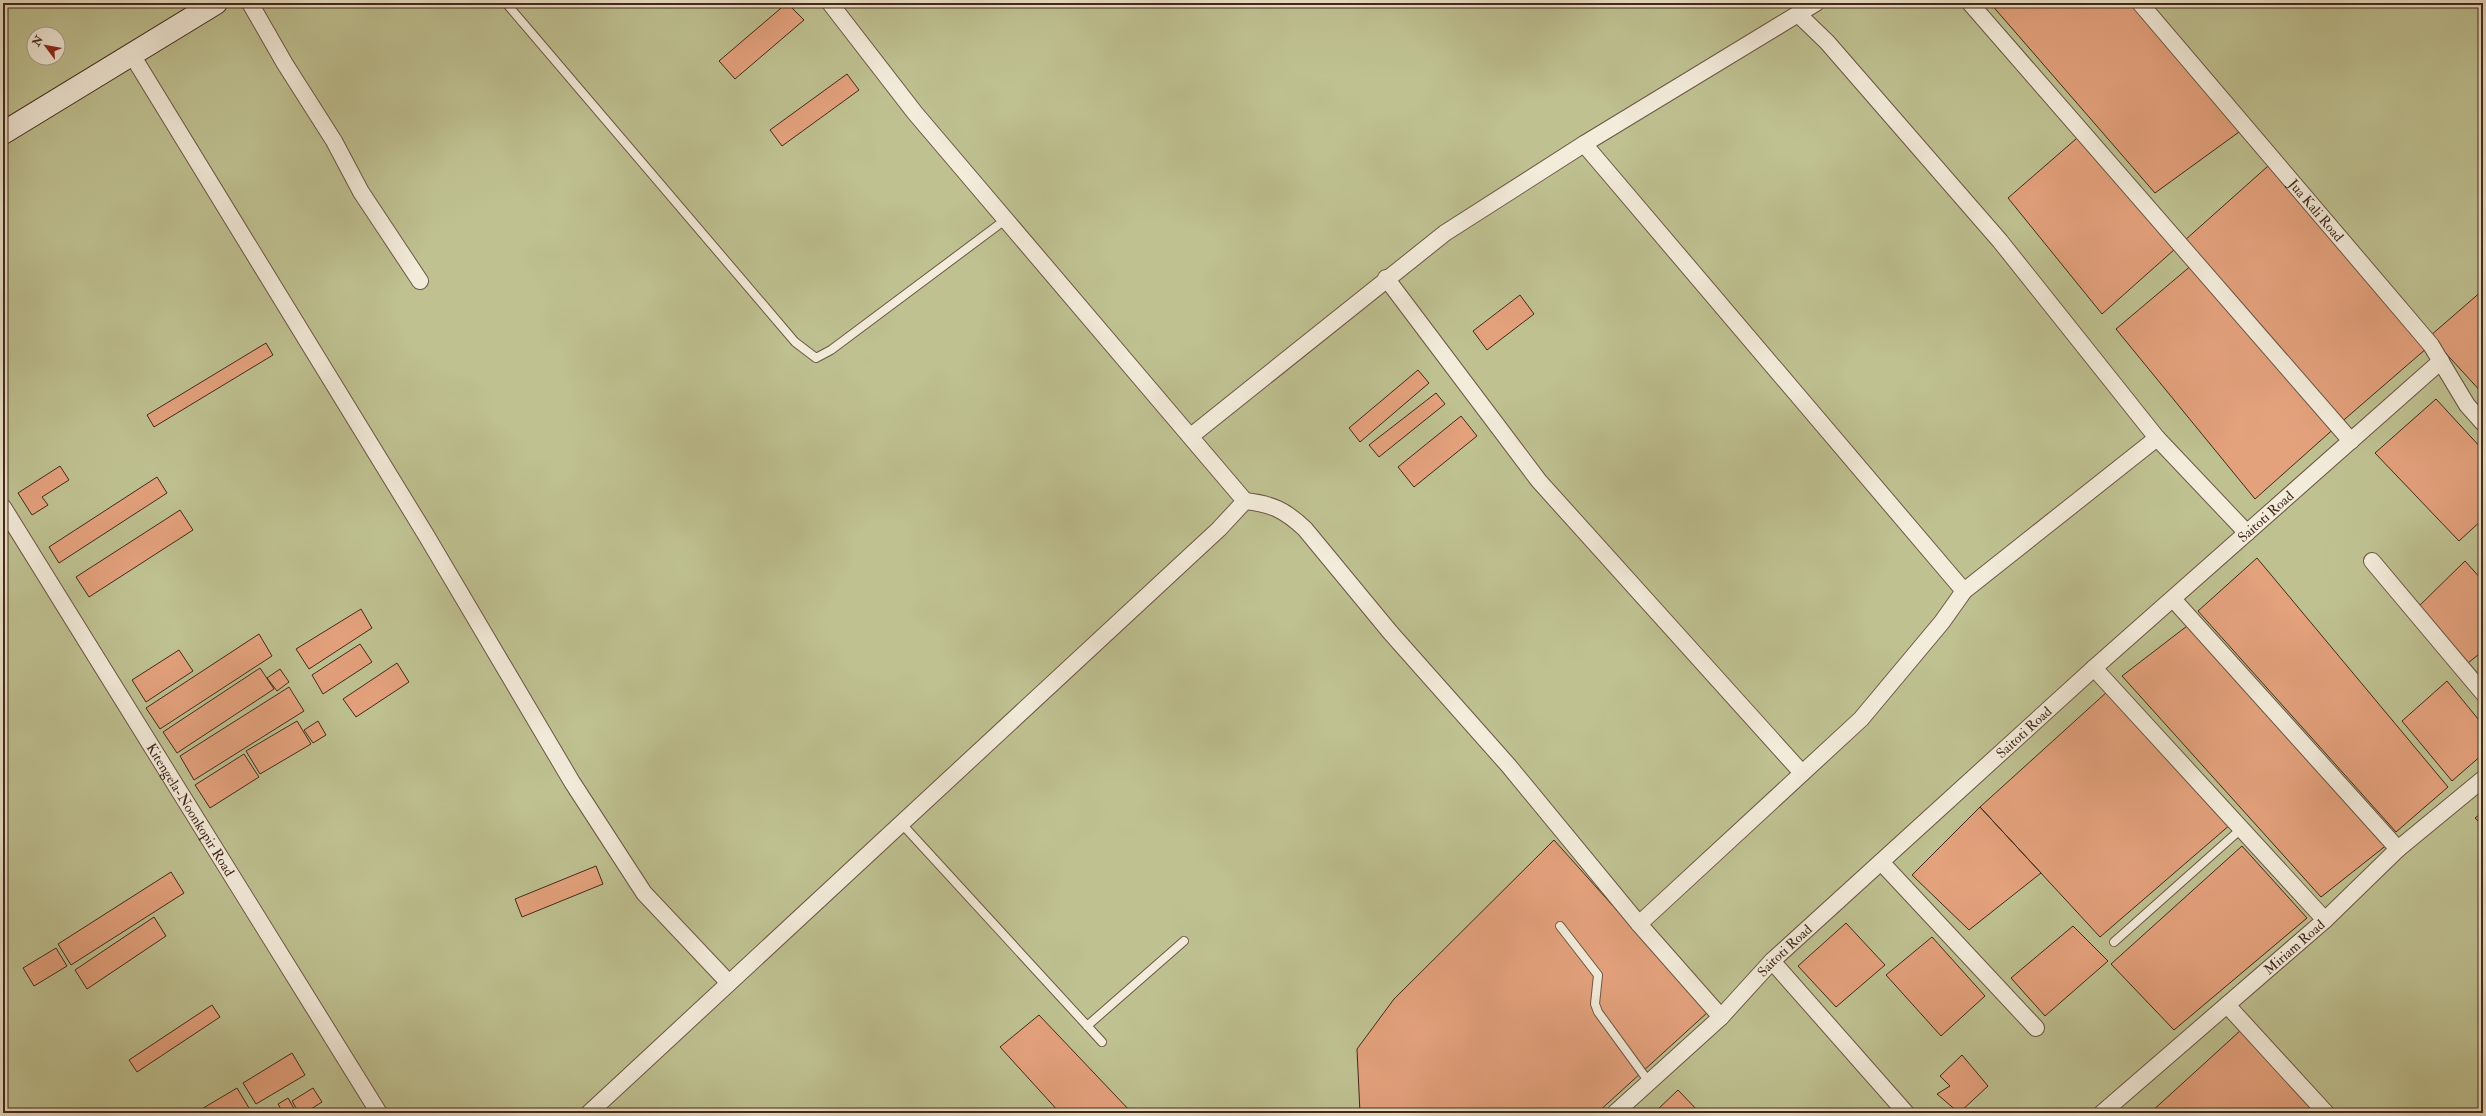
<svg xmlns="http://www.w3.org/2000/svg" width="2486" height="1116" font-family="'IM FELL Double Pica',serif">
  <rect width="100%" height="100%" fill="#ece2c7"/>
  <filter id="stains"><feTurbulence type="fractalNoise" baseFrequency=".005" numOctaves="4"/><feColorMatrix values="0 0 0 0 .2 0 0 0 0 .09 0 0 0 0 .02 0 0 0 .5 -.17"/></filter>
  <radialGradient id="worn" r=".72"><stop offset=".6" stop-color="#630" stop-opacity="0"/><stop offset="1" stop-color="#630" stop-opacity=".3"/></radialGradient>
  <path fill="#bfc191" stroke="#817456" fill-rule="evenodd" d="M3,3H2483V1113H3ZM34,34H58V58H34Z"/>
  <path fill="#e3a17c" stroke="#43281b" d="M787,3L804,20L735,79L719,61Z
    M1990,3H2133L2239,132L2155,193Z
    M847,74L859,90L782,146L770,130Z
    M2084,132L2184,241L2102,314L2008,198Z
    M2268,166L2427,348L2338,425L2184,241Z
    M2199,259L2338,425L2255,499L2116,329Z
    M2483,290V394L2430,336Z
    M1520,295L1534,314L1487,350L1473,331Z
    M266,343L273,355L154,427L147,415Z
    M1418,370L1429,383L1360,442L1349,428Z
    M1436,393L1445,404L1379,457L1369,445Z
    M2436,399L2483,450V519L2459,541L2375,453Z
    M1461,416L1477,436L1414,487L1398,467Z
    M60,466L69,480L42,497L48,505L32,515L18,493Z
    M157,477L167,493L59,563L49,547Z
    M180,510L193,530L89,597L76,577Z
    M2257,558L2448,787L2396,832L2198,611Z
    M2465,561L2483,581V651L2468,663L2416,609Z
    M361,609L372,628L309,669L296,649Z
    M2187,626L2388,844L2321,897L2122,676Z
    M259,634L272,656L160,729L146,708Z
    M360,644L372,662L323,694L312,675Z
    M179,650L193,671L146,702L132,680Z
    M397,663L409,682L356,717L343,699Z
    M260,668L274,689L177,753L163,732Z
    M280,669L289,682L277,691L267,678Z
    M2447,681L2483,725V754L2452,781L2402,721Z
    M289,687L304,711L194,780L180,756Z
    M2108,691L2231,824L2100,937L1980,807Z
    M297,721L311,744L260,774L246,751Z
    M318,721L326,735L313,743L304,730Z
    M244,754L259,777L210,808L195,785Z
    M1980,807L2041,873L1969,930L1912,875Z
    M2483,812V826L2475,818Z
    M1554,840L1708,1012L1597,1113H1360L1357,1049L1394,999Z
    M2242,846L2307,918L2174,1030L2111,964Z
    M596,866L603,884L522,917L515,899Z
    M171,872L184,893L71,965L58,944Z
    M154,917L166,936L87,989L75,970Z
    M1846,923L1885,965L1836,1007L1798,966Z
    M2073,926L2108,961L2045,1016L2011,978Z
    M1932,937L1985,996L1941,1036L1886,975Z
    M56,948L67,966L34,986L23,968Z
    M212,1005L220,1017L137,1072L129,1060Z
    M1039,1015L1132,1113H1060L1000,1047Z
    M2241,1030L2316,1113H2150Z
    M292,1053L305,1075L256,1104L243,1083Z
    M1962,1055L1988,1086L1959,1113L1937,1094L1950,1086L1940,1076Z
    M237,1088L252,1113H195Z
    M313,1088L322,1102L305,1113H299L292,1101Z
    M1678,1090L1700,1113H1654Z
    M288,1098L296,1112L295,1113H283L278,1104Z
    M347,1108L350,1113H339Z"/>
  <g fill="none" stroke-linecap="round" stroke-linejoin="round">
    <g stroke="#6d5646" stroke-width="10">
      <path id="lane" d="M506,3L795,342L816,358L831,350L1005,220
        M1697,3H1701
        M901,823L1102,1042
        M1560,926L1598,975L1595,1004L1598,1012L1649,1082
        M2114,942L2241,829
        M1087,1026L1184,941"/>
    </g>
    <g stroke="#6d5646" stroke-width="18">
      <g id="street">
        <path d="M250,3L285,64L334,141L361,192L420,281"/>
        <path d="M1970,3L2351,441"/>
        <path id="s1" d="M2140,3L2431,345L2467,405L2483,423"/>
        <path d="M1798,14L1827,42L2000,241L2157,438"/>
        <path d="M132,55L426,535L572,782L644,893L729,983"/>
        <path d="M1584,144L1964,591"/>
        <path d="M1386,278L1539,481L1802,773"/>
        <path d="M1191,436L1445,233L1584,144L1816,3"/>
        <path d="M1245,501C1272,504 1285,510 1305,529L1390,632L1508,765L1639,924L1721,1017"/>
        <path id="s2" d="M3,507L379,1113"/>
        <path d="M2372,561L2483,693"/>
        <path d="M2173,599L2398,849"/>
        <path d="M2094,668L2325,920"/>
        <path d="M1881,862L2036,1028"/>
        <path d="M1639,924L1861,719L1942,622L1964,591L2157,438L2247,533"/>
        <path d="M1772,961L1906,1113"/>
        <path d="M2227,1005L2326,1113"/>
        <path d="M589,1113L1219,529L1245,501L915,113L830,3"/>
        <path id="s3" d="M1615,1113L1721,1017L1772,961L2094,668L2441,361"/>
        <path id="s4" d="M2102,1113L2325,920L2398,849L2483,779"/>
      </g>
    </g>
    <g stroke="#43281b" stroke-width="24">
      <path id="secondary" d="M3,133L216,3"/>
    </g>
    <use href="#lane" stroke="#f3ecdb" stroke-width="8"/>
    <use href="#street" stroke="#f3ecdb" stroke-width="16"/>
    <use href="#secondary" stroke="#f3ecdb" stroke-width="22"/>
  </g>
  <g text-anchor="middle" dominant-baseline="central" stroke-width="4" stroke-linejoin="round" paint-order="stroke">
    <g font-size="14" fill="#43281b" stroke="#f3ecdb">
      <text stroke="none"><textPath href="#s1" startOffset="272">Jua Kali Road</textPath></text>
      <text stroke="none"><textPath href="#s3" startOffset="883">Saitoti Road</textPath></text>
      <text stroke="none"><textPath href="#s3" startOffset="559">Saitoti Road</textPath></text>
      <text stroke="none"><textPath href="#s2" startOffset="356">Kitengela-Noonkopir Road</textPath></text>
      <text stroke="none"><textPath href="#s4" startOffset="254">Miriam Road</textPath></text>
      <text stroke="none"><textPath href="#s3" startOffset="235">Saitoti Road</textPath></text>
    </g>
  </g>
  <rect width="2486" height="1116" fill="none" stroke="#ece2c7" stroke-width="16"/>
  <rect x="4" y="4" width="2478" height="1108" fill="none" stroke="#43281b" stroke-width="2"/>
  <rect x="8" y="8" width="2470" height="1100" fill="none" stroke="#43281b"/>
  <g transform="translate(46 46) rotate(302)"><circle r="19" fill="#f3ecdb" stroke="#ad9e8e"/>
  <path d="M0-3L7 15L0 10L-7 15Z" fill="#8f2418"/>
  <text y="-6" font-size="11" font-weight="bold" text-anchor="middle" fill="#43281b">N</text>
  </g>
  <rect width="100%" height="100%" filter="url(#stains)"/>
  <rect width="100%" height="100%" fill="url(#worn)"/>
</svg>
